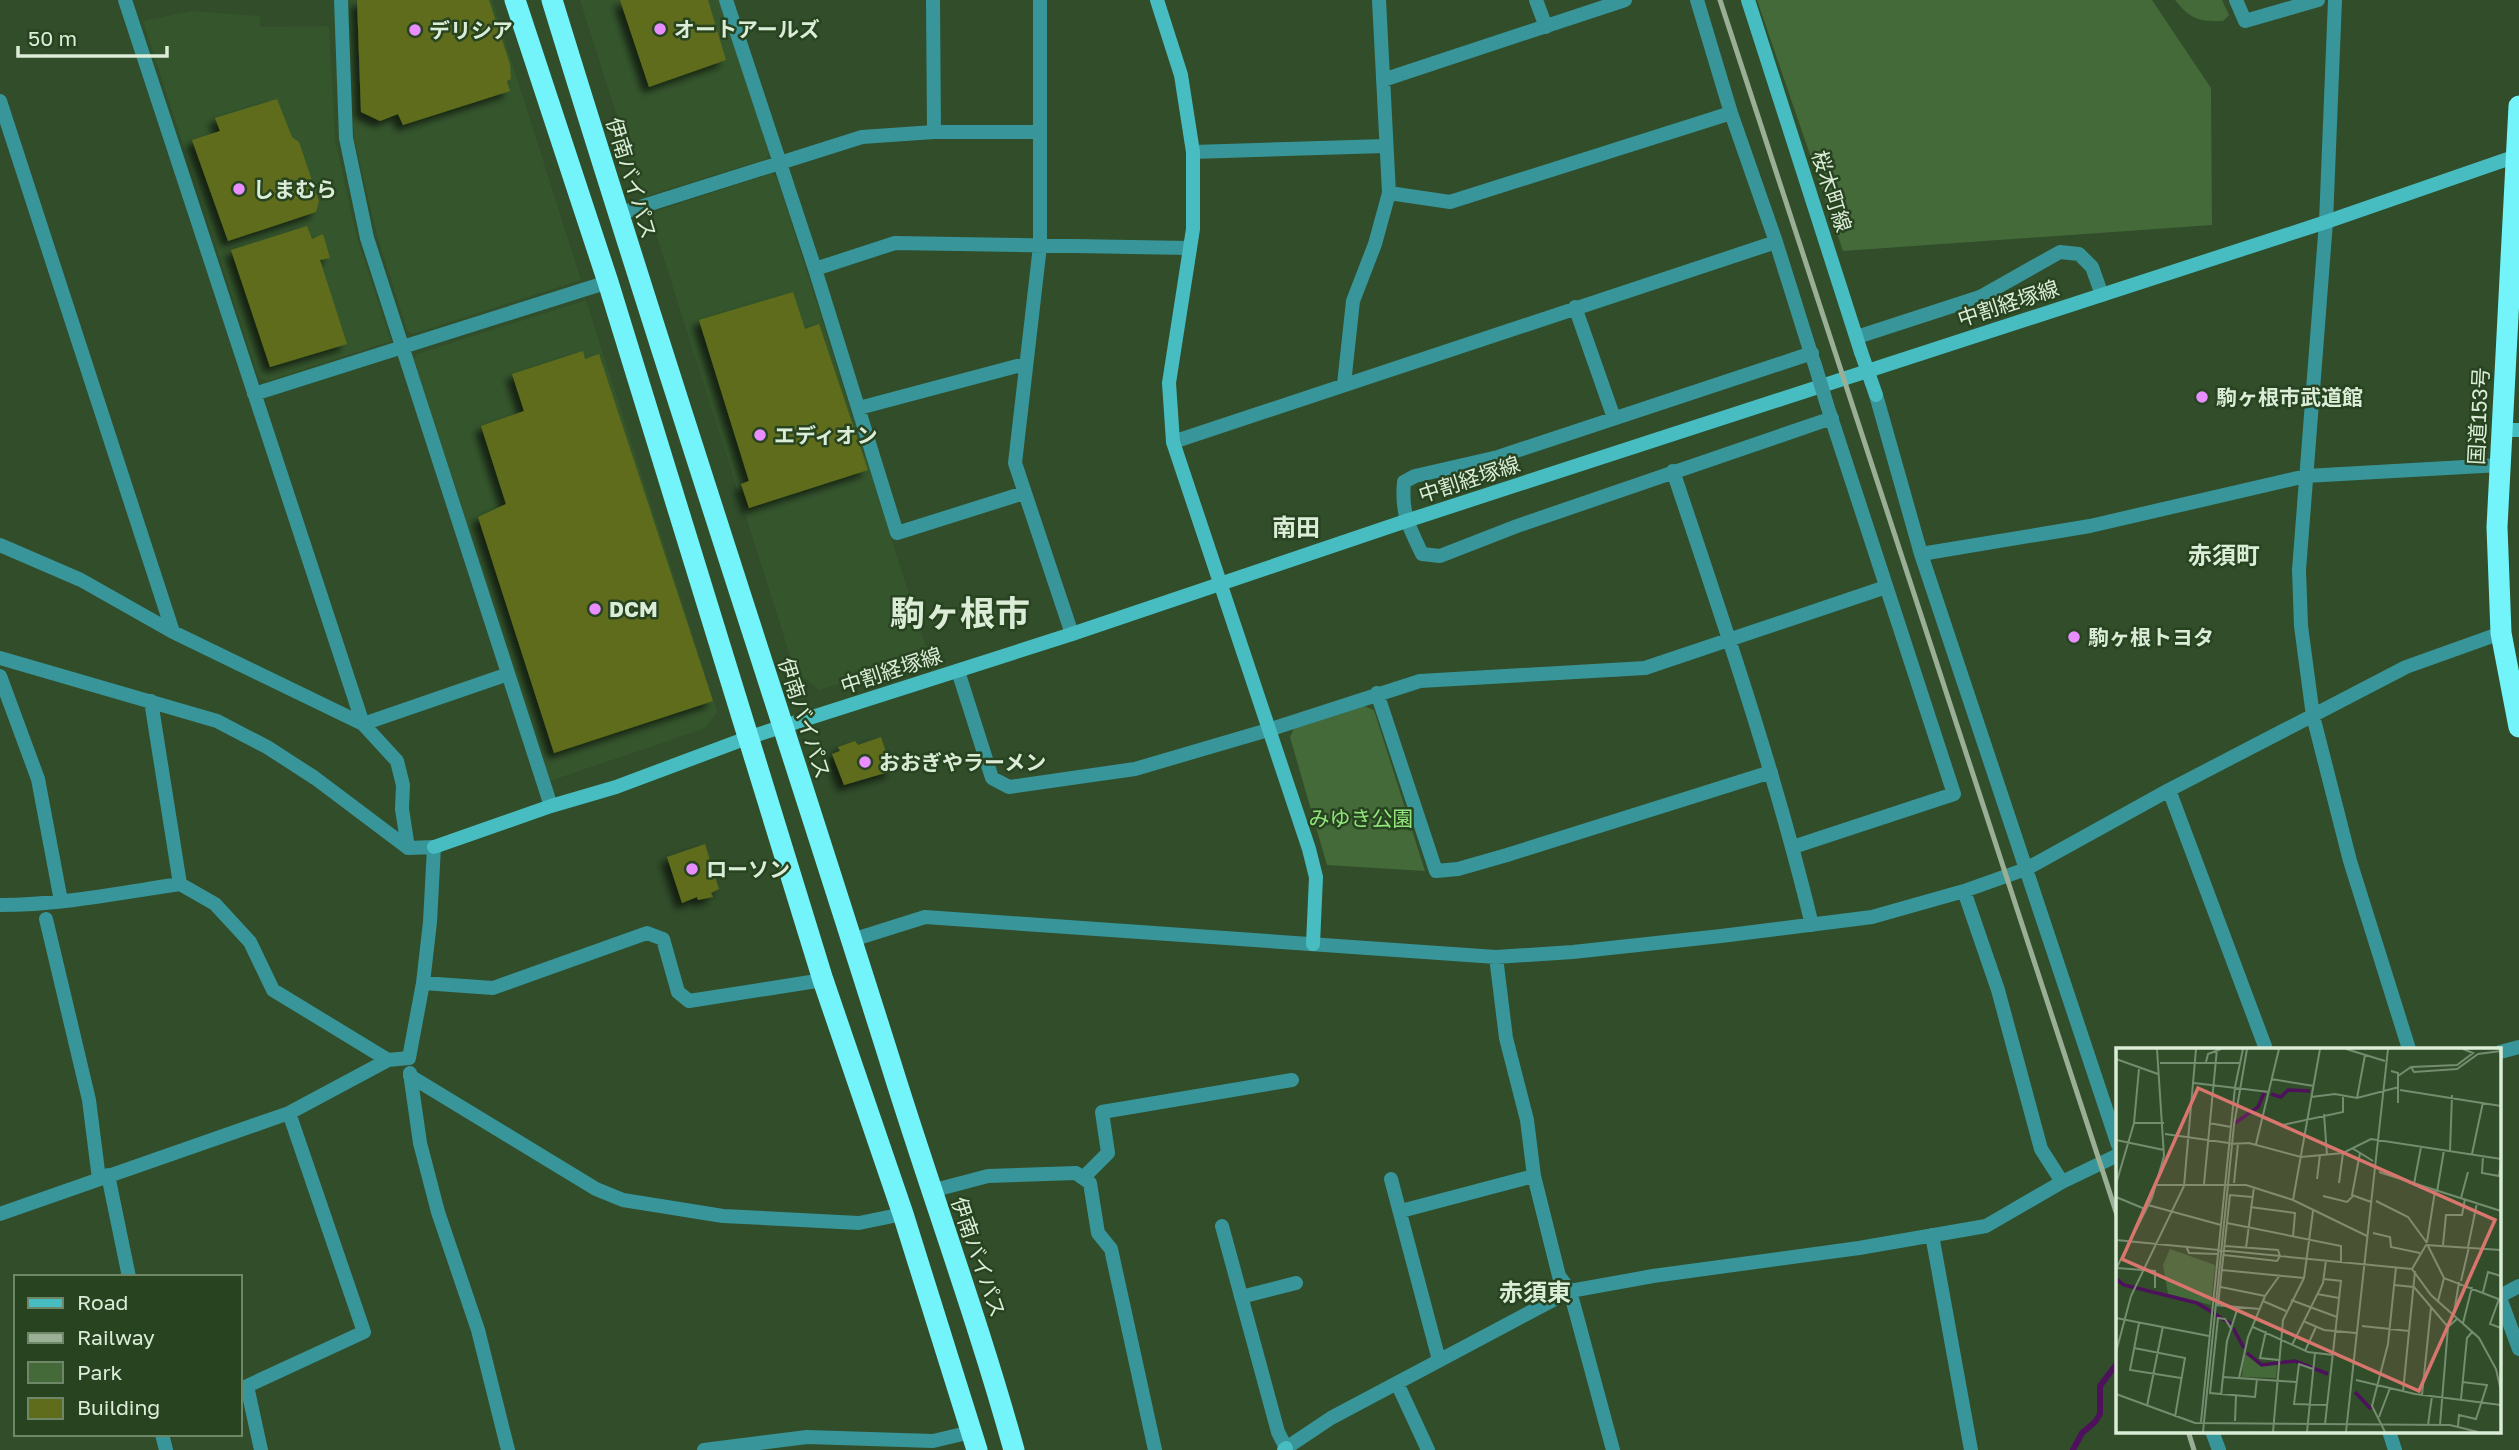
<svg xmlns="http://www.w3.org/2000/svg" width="2519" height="1450" font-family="'Golos Text','Noto Sans JP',sans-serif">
  <defs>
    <filter id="shadow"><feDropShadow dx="-6" dy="6" stdDeviation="3.5" flood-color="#0009"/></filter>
  </defs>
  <rect width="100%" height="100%" fill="#314d2a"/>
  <path fill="#35562d" d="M348,0H492L581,280L412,334L407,330L377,235L354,138Z
    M580,0H720L769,153L766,159L647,196L641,192Z
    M192,11L260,16V27L329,26L335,140L357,238L391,341L267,381L258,376L143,21Z
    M773,173L777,178L928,654L820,690L795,671L650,215L653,212Z
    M586,300L717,712L706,728L550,781L414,360L417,354Z"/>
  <path fill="#446a3a" d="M1757,0H2152L2211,88L2212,225L1843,251Z
    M2175,0H2222L2229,15L2223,21C2200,22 2190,19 2175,0Z
    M1364,706L1374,710L1425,871L1327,865L1290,737L1294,729Z"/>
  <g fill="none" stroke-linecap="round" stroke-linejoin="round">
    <path stroke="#4e115c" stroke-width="6" d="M2073,1450L2082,1433L2095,1422L2100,1414V1386L2118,1362"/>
  </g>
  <path fill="#5e6c1b" filter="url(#shadow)" d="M357,0H489L510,64L511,79L507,81L510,91L403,125L398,114L380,121L361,112Z
    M620,0H708L726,60L649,87Z
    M277,99L292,137L299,142L319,201L316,212L228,241L192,140L220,131L215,118Z
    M307,226L312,239L323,234L330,258L320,260L347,344L270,367L231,250Z
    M793,292L805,329L819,324L868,470L749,508L741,484L749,481L699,320Z
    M583,351L585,359L599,354L713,701L554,753L478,517L506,504L481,426L524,411L512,374Z
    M881,737L892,771L844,785L832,754L840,751L838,747L855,741L858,745Z
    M705,844L719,889L711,893L713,897L698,900L697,897L682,903L667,857Z"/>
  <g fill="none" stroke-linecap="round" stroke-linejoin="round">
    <path stroke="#389599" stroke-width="14" d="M125,0L363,724L397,761L403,785L402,809L408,848
      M341,0L346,138L367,238L551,806
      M726,0L815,269L897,533L1024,493
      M933,0L934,132
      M1040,0V246L1015,463L1072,634
      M1536,0L1546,27
      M1697,0L1731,113L1776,242L1813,360
      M2236,0L2245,21L2318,0
      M2335,0L2326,222L2299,570L2301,626L2313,716L2350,861L2409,1049
      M1383,80L1625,0
      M0,101L173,632
      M1193,152L1385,146
      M1389,193L1450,202L1731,113
      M618,214L862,137L934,132H1038
      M815,269L895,243L1190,248
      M1575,307L1614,418
      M1857,337L1980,297L2060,252L2079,254L2092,267L2102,295
      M1812,353L1498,457L1415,476L1404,482C1401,513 1409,527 1422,554L1440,556L1517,526L1832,418
      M1344,384L1353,301L1375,244L1389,193L1379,0
      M254,394L608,282
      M1876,395L1921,554L2118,1145
      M859,408L1025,364
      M1173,442L1776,242
      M1673,471C1723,621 1775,771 1812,925
      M0,545L81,580L173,632L363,724L508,674
      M1921,554L2090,526L2306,476L2500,465
      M0,658L217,721L267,747L315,778L408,848L434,847L430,922L423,983L409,1058L388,1060L289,1113L0,1214
      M958,671L992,778L1009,787L1135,769L1268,730L1420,681L1645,668L1886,587
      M0,676L38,779L61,901
      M1377,693L1436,871L1458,869L1507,855L1771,772
      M2169,790L2266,1049
      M1793,847L1954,794L1829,411
      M180,884L215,904L250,942L273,990L388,1060
      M1964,891L1998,990L2041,1149L2062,1182
      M0,905C60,905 120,893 180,884L151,701
      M46,919L89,1100L99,1179
      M852,940L925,917L1496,957L1573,952L1721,936L1872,917L1964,891L2026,869L2169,790L2406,667L2501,633
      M1496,957L1506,1038L1527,1120L1534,1176L1559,1276L1570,1291L1613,1450
      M423,983L493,988L647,933L663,939L678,992L689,1001L823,980
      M2500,1052L2519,1047
      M410,1073L420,1143L438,1212L478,1330L508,1450
      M410,1076L596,1189L623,1200L723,1216L859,1223L903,1214
      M108,1175L129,1277
      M1083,1178L1108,1153L1102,1112L1292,1080
      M1391,1179L1439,1360
      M931,1191L988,1176L1076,1173L1090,1183L1098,1233L1111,1249L1155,1450
      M1401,1211L1534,1176
      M1222,1226L1278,1432L1286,1448L1331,1418L1570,1291L1653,1276L1859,1248L1986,1226L2062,1182L2118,1155
      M1932,1235L1971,1450
      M2500,1296L2519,1286
      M1241,1297L1296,1283
      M2500,1298L2519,1349
      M1397,1383L1428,1450
      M2212,1431L2219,1450
      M2389,1431L2395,1450
      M162,1434L166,1450
      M261,1450L247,1386L364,1332L289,1113
      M704,1450L807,1437L933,1441L971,1432"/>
    <path stroke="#47bdc2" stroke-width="14" d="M1157,0L1181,75L1193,152V229L1169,383L1173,442L1309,849L1316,877L1313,944
      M1748,0L1861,352
      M2504,430H2519
      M434,847L551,806L616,787L747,738L1072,634L1406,521L2326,222L2519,155
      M1284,1450L1286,1448"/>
    <path stroke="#72f4fa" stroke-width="21" d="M515,0L608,282L823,980L903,1214L977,1450
      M552,0C661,356 779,709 891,1064C931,1193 978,1320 1014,1450
      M2519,106L2497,527L2501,633L2519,727"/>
    <path stroke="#9aaf95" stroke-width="5" d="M1720,0L2118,1218
      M2188,1431L2194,1450"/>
    <path stroke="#389599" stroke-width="14" d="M1814,362L1828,408"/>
    <path stroke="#47bdc2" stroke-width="14" d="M1861,352L1876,395"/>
  </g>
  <g fill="#e88eff" stroke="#274320" stroke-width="2.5">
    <circle cx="660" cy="29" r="7"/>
    <circle cx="415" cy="30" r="7"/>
    <circle cx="239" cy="189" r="7"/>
    <circle cx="2202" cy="397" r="7"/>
    <circle cx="760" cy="435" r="7"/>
    <circle cx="595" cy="609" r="7"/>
    <circle cx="2074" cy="637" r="7"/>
    <circle cx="865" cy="762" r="7"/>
    <circle cx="692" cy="869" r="7"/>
  </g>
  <g text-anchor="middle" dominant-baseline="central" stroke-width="5" stroke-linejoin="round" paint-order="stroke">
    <g font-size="21" font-weight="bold" fill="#dbecd7" stroke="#274320" text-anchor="start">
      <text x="674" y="29">オートアールズ</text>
      <text x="429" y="30">デリシア</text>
      <text x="253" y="189">しまむら</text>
      <text x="2216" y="397">駒ヶ根市武道館</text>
      <text x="774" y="435">エディオン</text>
      <text x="609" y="609">DCM</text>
      <text x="2088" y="637">駒ヶ根トヨタ</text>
      <text x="879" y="762">おおぎやラーメン</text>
      <text x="706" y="869">ローソン</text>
    </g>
    <g font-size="21" fill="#dbecd7" stroke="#274320">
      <text transform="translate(632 178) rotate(73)">伊南バイパス</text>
      <text transform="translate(1832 191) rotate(72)">桜木町線</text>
      <text transform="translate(2008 303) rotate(-18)">中割経塚線</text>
      <text transform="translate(2478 416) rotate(-87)">国道153号</text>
      <text transform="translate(1469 479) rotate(-18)">中割経塚線</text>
      <text transform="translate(891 670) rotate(-18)">中割経塚線</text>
      <text transform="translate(805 718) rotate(72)">伊南バイパス</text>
      <text transform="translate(979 1257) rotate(71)">伊南バイパス</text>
    </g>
    <g font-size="21" fill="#92e57c" stroke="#274320">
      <text x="1361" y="818">みゆき公園</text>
    </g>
    <g font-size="24" font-weight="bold" fill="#dbecd7" stroke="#274320">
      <text x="1296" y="526">南田</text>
      <text x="2224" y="554">赤須町</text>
      <text x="1535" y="1291">赤須東</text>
    </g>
    <g font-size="35" font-weight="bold" fill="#dbecd7" stroke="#274320">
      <text x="960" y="613">駒ヶ根市</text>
    </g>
  </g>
  <g transform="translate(2116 1048)">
    <rect width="385" height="385" fill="#314d2a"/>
    <path d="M54,201L99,217L95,257L52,246L47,217ZM128,305L144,318L161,316L160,330L126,329Z" fill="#446a3a"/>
    <path fill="none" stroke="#4e115c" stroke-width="3.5" d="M155,46L165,49L172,42L194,43M119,75L142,59L148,45M0,231L8,237L81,255L115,276M117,280L128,300M131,305L146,317L179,313L212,326M239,344L255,361"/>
    <path fill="none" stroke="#758d6f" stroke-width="2" d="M230,1L269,13M0,11L42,26M90,14L92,6L105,1M44,15H123M295,19L298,24L341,21L362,6L385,3M275,23L282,25V55M282,28L295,19L341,17L357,5L347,1M155,31L198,38M78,35L153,44M284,42L385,58M195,49L219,46L241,50L283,39M241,50L249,7M208,66L211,107M18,75H48M93,75L115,79M167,77L227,64V49M49,86L113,95M0,92L48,102M113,96L133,95L185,109L227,105L255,91L385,111M140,96L163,1M236,100L257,113M334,103L336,47M244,105L236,147L255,154M356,106L367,54M367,108L366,125L383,128L385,115M263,124L385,163M201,131L204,107M118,135L122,96M223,135L227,105M0,136L18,75L23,21M88,136L101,1M298,136L305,99M41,137H130L177,152L251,188M321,144L328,102M207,148L231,154L237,148M0,149L29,161M345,150L352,124M177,152L204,1M260,153L292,169L311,195M32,157L105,177M134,159L179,165L177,189M111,175L225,198V214M257,185L274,189L275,199L304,205M0,192L296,221M311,194L319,143M327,197L330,167H346L349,151M70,198L73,205L102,206M312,198L328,230M352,199L361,155M130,200L138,139M108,207L161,213L164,208L162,202L109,198M1,220L39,223V240M0,221L36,150L48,108L41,1M296,221L315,247L363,290L380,321L385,343M296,221L310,197L385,202M106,222L188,230M208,231L225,233L209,376M345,233L353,199M278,237L298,239L332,279M105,239L149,248M367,244L372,224L385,228M201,246L223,250M383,251L374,276L385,280M175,252L221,269M147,253L170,263M322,253L328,230L385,252M99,257L144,261M102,257L114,147L136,149M338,265L343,234M0,270L93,288M187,273L208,282L240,285M23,275L14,322L65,330M347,275L356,239M246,278L293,283M137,279L192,304L217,307M116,282L109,271L102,270L94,345L139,349L141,331M150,283L144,310L163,312M176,297L207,235L210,212M18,300L69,310L59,369M189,303L200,279M0,304L15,248L68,138L80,1M197,321L183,316L178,356L211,357M107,329L180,334M123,330L132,289L149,248L164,227M240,332L299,346L385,357M287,344L299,223M0,346L79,375L334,377L362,384M105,347L111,293L122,259M306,347L315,260M345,351L351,290L357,283M31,358L47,278M263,369L274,340M119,373L120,348M85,374L119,39L127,1M312,377L316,348M324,377L332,279L342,270M342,378L343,367L360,371L371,337L346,334M87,384L118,77L131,1M157,384L167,272L188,230L197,163M191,384L199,305M230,384L272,1M269,384L256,358L272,296L280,219"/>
    <path fill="#d8766e" fill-opacity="0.15" stroke="#d8766e" stroke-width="3.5" d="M82,40L379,172L303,343L6,211Z"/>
    <rect width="385" height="385" fill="none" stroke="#dbecd7" stroke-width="3.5"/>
  </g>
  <rect x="14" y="1275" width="228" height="161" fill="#274320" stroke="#6f8769" stroke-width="2"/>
  <rect x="28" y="1298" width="35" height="10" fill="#47bdc2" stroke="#6f8769" stroke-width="2"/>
  <text x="77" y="1310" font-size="21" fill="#dbecd7">Road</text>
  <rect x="28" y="1333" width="35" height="10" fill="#9aaf95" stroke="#6f8769" stroke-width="2"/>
  <text x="77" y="1345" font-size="21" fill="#dbecd7">Railway</text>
  <rect x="28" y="1362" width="35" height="21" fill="#446a3a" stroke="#6f8769" stroke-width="2"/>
  <text x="77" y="1380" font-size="21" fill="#dbecd7">Park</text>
  <rect x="28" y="1398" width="35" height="21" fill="#5e6c1b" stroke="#6f8769" stroke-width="2"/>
  <text x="77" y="1415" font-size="21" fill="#dbecd7">Building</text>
  <path d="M18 46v10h149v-10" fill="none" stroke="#dbecd7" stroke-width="3.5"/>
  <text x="28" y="46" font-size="21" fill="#dbecd7" stroke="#274320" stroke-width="5" paint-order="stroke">50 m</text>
</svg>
